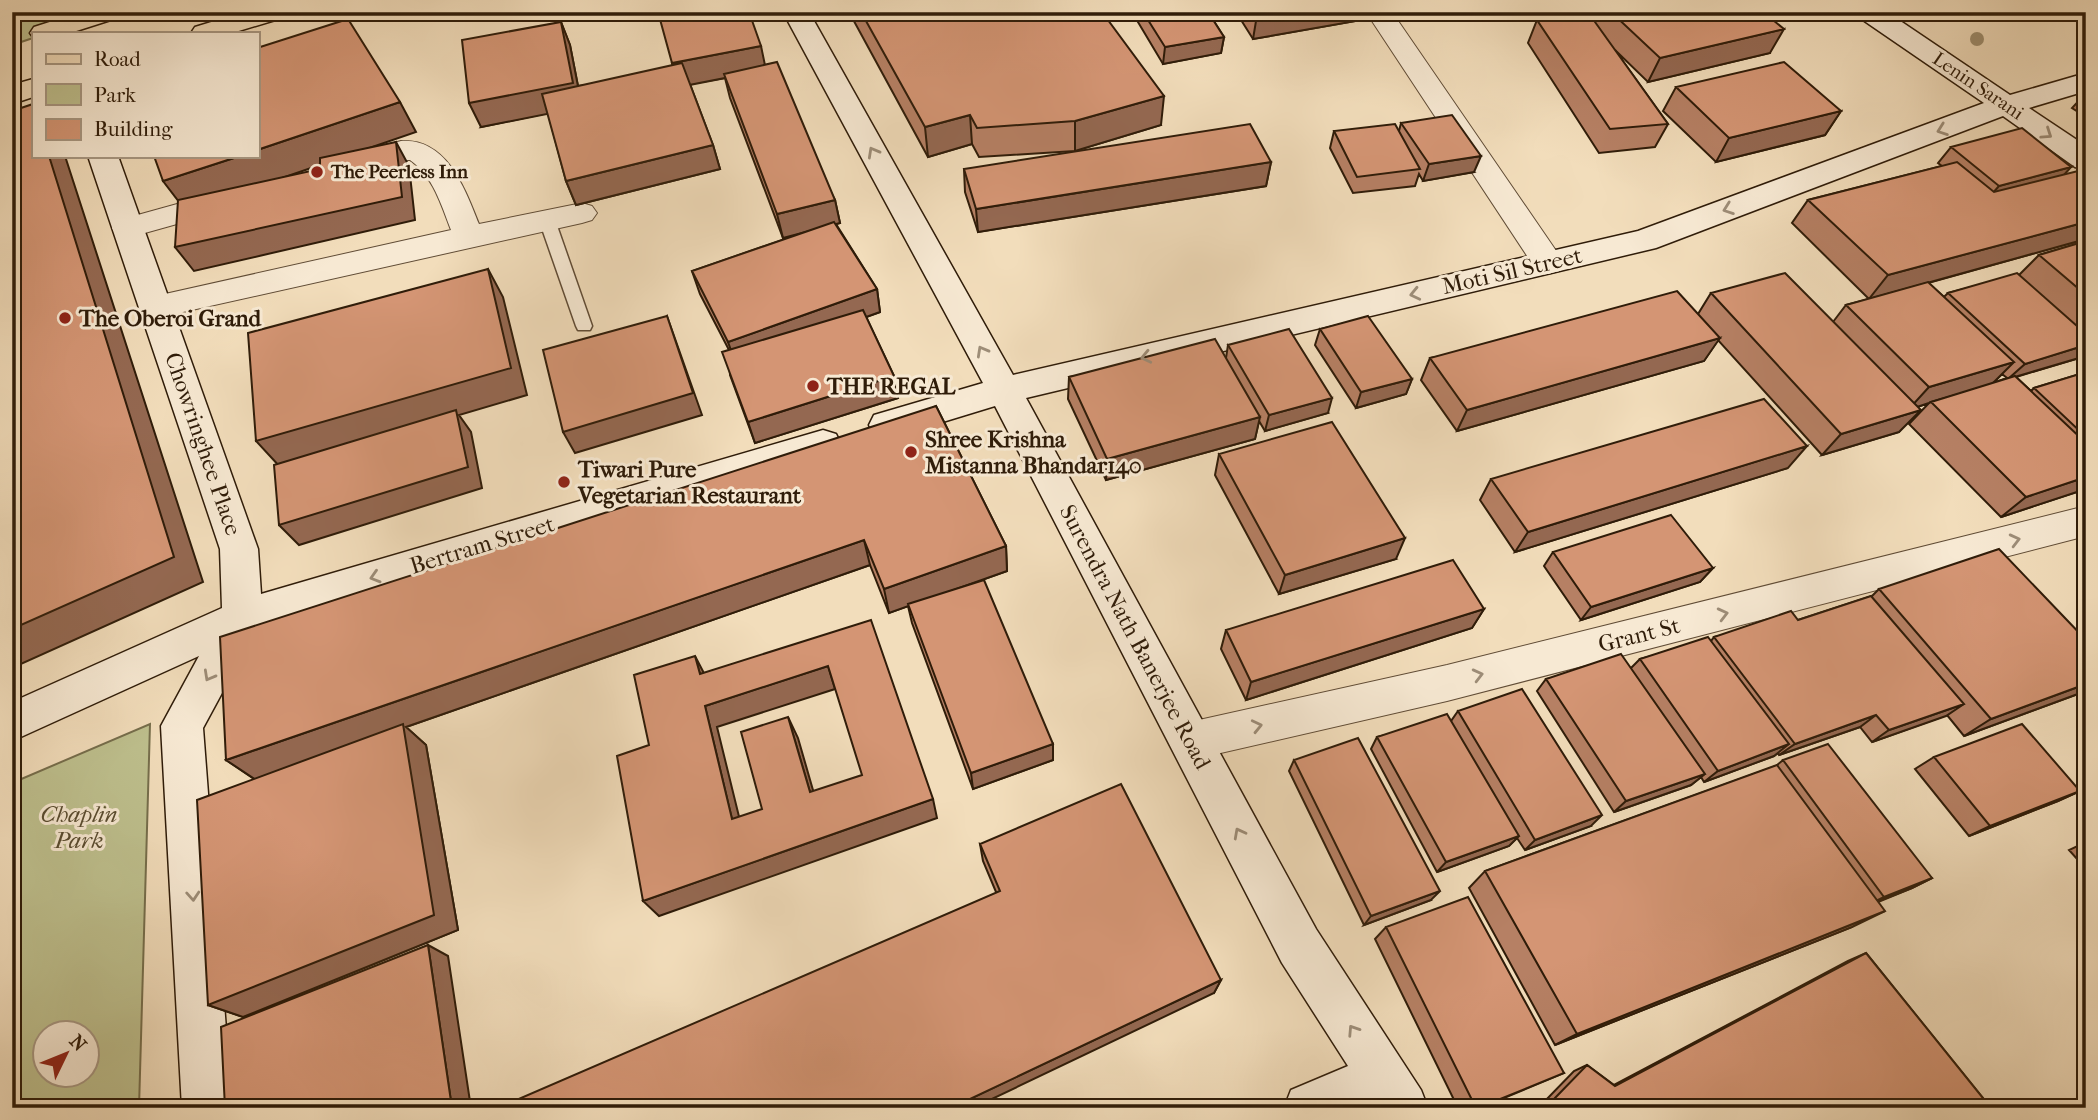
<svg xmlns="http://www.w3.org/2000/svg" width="2098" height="1120" font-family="'IM FELL French Canon',serif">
  <rect width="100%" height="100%" fill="#f2ddbb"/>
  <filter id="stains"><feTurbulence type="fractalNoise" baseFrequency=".00286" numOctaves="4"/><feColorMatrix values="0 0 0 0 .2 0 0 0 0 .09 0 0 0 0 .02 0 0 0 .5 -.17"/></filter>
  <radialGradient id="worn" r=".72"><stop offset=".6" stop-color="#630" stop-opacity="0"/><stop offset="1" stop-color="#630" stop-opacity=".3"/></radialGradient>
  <path fill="#bec08e" stroke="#766e4c" stroke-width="2" fill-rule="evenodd" d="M12,12H116L49,33H33V38L12,45Z
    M150,724L139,1108H12V783ZM46,1032H88V1074H46Z"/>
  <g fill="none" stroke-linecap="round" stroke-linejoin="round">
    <g stroke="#604c36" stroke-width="3">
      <path id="lane" d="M547,215L555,220L592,326L590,330H578L576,326L539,220Z"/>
    </g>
    <g stroke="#604c36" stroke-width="2">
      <path id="street" d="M1366,12H1392L1559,255L1563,263L1559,271L1548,274L1537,271Z
        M401,141C447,138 465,189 479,224L582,203L592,206L597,213L592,220L582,223L156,318L145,315L140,307L145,299L156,296L451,230C441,204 433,176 410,160C387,159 366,177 344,171L340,164L344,157Z
        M224,191L234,194L239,201L234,208L127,238L116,235L112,228L116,221Z
        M2086,506V536L1447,701L1190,760L1176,754L1170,741L1176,728L1190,722L1447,665Z"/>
    </g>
    <g stroke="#2f1c09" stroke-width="3">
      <path id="secondary" d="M783,12H809L1013,375L1638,231L1984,103L1860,18L1856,12H1887L2010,95L2086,73V91L2029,108L2086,146V170L2075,167L2003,116L1656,248L1026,398L1316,929L1421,1090L1428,1108H1284L1291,1090L1348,1066L1282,963L995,406L887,439L874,435L869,425L874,415L983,383Z
        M88,156H118L258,549L261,594L823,430L836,434L841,444L836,454L823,458L256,630L203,728L232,1108H182L161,726L199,656L12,741V702L222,608L220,549Z"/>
    </g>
    <g stroke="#2f1c09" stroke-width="3">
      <path id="primary" d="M81,12H121L117,18L70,33H33V37L30,33L34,27Z
        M244,12H286L282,18L232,33H191L195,27Z
        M33,79V97L12,104V85Z"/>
    </g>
    <use href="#lane" fill="#f7e9d3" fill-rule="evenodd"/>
    <use href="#street" fill="#f7e9d3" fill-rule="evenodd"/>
    <use href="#secondary" fill="#f7e9d3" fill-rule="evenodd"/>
    <use href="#primary" fill="#f2ddbb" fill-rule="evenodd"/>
  </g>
  <circle fill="#9e8e6f" cx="1977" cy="39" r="7"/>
  <path fill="#b68064" stroke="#2f1c09" stroke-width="2" fill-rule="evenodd" d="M849,12H1102L1161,125L1075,151L979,157L972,144L928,157Z
    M1132,12H1208L1224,37L1221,53L1163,64Z
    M1236,12H1374L1373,18L1253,39Z
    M1593,12H1763L1770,53L1648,82L1615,50L1668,124L1655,147L1599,153L1528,43L1537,20L1591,17Z
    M1928,12H1952L1935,17Z
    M561,22L570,45L578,86L765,65L835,200L840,223L836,224L877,289L880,312L866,317L894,376L898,398L755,443L730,375L729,350L700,294L692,271L809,231L783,238L730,98L725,78L690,84L713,145L720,169L576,205L566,181L548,113L481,127Z
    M1676,87L1841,111L1825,135L1716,162L1663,111Z
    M2086,93V117L2072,108Z
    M1401,123L1474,172L1423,181L1419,174L1415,186L1353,193L1330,148L1334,131H1399Z
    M1951,147L2064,174L2086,239L1928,283L1944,297L1948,293L2019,275L2039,255L2086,241V352L2079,358L2016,377L2031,391L2034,388L2086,372V489L2001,517L1909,424L1929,403L1917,407L1899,432L1822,455L1718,340L1704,361L1457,431L1421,380L1430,358L1698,314L1711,293L1833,322L1846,305L1869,299L1792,223L1808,200L1942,166L1938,163ZM2002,374L2007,378L1993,383Z
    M1271,162L1266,186L978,232L965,192L964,169Z
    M1320,329L1412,379L1406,394L1356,408L1315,345Z
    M1228,345L1328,413L1265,431L1259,421L1255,439L1106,480L1068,399L1069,377L1226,358Z
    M936,406L1006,546L1007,571L959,588L1053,744V760L973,789L912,623L908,606L889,613L870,565L406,727L426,745L458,930L243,1017L208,1005L254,779L226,760Z
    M1219,454L1396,559L1279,594L1215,475Z
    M1788,468L1515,552L1480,500L1491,479Z
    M1553,552L1713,568L1700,582L1581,620L1544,566Z
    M1879,589L2086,691L1964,736L1947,715L1872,742L1860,727L1779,755L1778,753L1774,756L1704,782L1701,777L1691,785L1614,812L1537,691L1546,679L1631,668L1640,659L1711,641L1714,637L1798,620L1872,596Z
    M1484,609L1472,628L1246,700L1221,649L1226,630Z
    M1458,711L1591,826L1525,850L1517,838L1509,846L1437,872L1371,749L1377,737L1451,721Z
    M1934,757L2080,791L2058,801L1969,836L1915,769Z
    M1294,760L1431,900L1364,925L1289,771Z
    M1783,760L1932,878L1912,888L1878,902L1852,927L1555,1045L1469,888L1485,871L1776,766Z
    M2086,842V869L2069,850Z
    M980,844L1221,980L1214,993L996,892L983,861Z
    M1386,927L1564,1073L1480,1108H1458L1375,939Z
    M1866,953L1991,1108H1545L1543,1103L1574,1071L1587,1065L1614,1085L1848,961Z"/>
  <path fill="#946851" stroke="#2f1c09" stroke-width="2" d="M1272,12H1374L1373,18L1253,39L1257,15Z
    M1421,12H1433L1420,15Z
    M1938,12H1952L1935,17Z
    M561,22L570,45L582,107L481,127L469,103Z
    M1784,29L1770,53L1648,82L1660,58Z
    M1224,37L1221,53L1163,64L1165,47Z
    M761,46L766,70L679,87L672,63Z
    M1164,96L1161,125L1075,151V121Z
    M400,102L416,132L186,211L163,181L240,156H257V150Z
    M1841,111L1825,135L1716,162L1729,138Z
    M970,115L972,144L928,157L925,127Z
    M396,142L409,166L415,220L194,271L175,247Z
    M713,145L720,169L576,205L566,181Z
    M49,156H65L203,582L12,668V629Z
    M1481,156L1474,172L1423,181L1429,164Z
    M1271,162L1266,186L978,232L976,209Z
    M2071,167L2056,184L1985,202L1999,186Z
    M835,200L840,223L783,238L777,214Z
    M2086,222V239L1869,299L1888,275Z
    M488,269L503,297L527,395L459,415L471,432L482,488L299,545L279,525L281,468L256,441Z
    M877,289L880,312L736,364L728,342Z
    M667,316L702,415L575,453L563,432Z
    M1720,338L1704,361L1457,431L1467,410Z
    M2086,345V352L2079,358L2008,379L2025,364Z
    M2014,362L1991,385L1931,402L1929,403L1908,410L1929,387Z
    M894,376L898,398L755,443L748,422Z
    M1412,379L1406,394L1356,408L1361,392Z
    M1332,398L1328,413L1265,431L1269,415Z
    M1921,410L1899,432L1822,455L1841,434Z
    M1260,417L1255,439L1106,480L1107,459Z
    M1807,446L1788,468L1515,552L1528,532Z
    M2086,477V489L2001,517L2026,497Z
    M1405,538L1396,559L1279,594L1285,575Z
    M864,540L870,565L406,727L426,745L458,930L243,1017L208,1005L256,780L226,760Z
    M1006,546L1007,571L889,613L884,589Z
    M1713,568L1700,582L1581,620L1591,607Z
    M1484,609L1472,628L1246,700L1251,682Z
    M695,656L707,679L700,674Z
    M828,666L835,689L717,727L744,837L732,819L705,706Z
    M2086,684V691L1964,736L1991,719Z
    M1964,704L1946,716L1872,742L1889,730Z
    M1876,715L1860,727L1779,755L1795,744Z
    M788,717L798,738L819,811L810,792Z
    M1053,744V760L973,789L971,773Z
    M1789,744L1774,756L1704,782L1718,771Z
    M1705,774L1691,785L1614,812L1626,801Z
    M2080,791L2058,801L1969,836L1990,826Z
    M933,799L937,818L659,916L643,901Z
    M1602,815L1591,826L1525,850L1535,840Z
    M1519,836L1509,846L1437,872L1446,862Z
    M1932,878L1912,888L1866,906L1884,897Z
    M1440,891L1431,900L1364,925L1371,916Z
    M1885,911L1852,927L1555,1045L1577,1034Z
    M428,945L448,956L471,1108H452Z
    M1221,980L1214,993L973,1108H951Z"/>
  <path fill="#d49574" stroke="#2f1c09" stroke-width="2" fill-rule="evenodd" d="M658,12H749L761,46L672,63Z
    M861,12H1102L1164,96L1075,121L977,128L970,115L925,127Z
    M1143,12H1208L1224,37L1165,47Z
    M1255,12H1272L1257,15Z
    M1611,12H1763L1784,29L1660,58Z
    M1590,15L1668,124L1610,129L1537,20Z
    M348,19L400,102L257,150V48Z
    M561,22L573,83L469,103L462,40Z
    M777,62L835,200L777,214L724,74Z
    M1784,62L1841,111L1729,138L1676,87Z
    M682,63L713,145L566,181L542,94Z
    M33,104V156H49L174,557L12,629V111Z
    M1452,115L1481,156L1429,164L1401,123Z
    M1250,124L1271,162L976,209L964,169Z
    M1395,124L1420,169L1357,177L1334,131Z
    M2022,128L2071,167L1999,186L1951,147Z
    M396,142L402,197L175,247L178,200L320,169V158Z
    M154,156H240L163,181Z
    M1957,162L1994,192L2086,169V222L1888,275L1808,200Z
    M834,222L877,289L728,342L692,271Z
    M2086,241V295L2039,255Z
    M488,269L511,368L256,441L248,333Z
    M1785,273L1921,410L1841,434L1711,293Z
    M2017,273L2086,334V345L2025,364L1948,293Z
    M1928,282L2014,362L1929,387L1846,305Z
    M1677,291L1720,338L1467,410L1430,358Z
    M863,310L894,376L748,422L722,352Z
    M667,316L693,393L563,432L543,350Z
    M1368,316L1412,379L1361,392L1320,329Z
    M1289,329L1332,398L1269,415L1228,345Z
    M1215,339L1260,417L1107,459L1069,377Z
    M2086,372V437L2034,388Z
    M2015,376L2086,443V477L2026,497L1931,402Z
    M1764,399L1807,446L1528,532L1491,479Z
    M936,406L1006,546L884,589L864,540L226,760L220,637Z
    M456,410L468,467L279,525L274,465Z
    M1332,422L1405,538L1285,575L1219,454Z
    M1671,515L1713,568L1591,607L1553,552Z
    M1999,549L2086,640V684L1991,719L1879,589Z
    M1453,560L1484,609L1251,682L1226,630Z
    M984,580L1053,744L971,773L908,604Z
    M1871,596L1964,704L1889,730L1876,715L1795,744L1714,637L1791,611L1798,620Z
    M871,620L933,799L643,901L617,756L649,745L634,675L695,656L700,674ZM828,666L862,775L810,792L788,717L741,732L762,809L732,819L705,706Z
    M1708,637L1789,744L1718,771L1640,659Z
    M1621,654L1705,774L1626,801L1546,679Z
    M1522,689L1602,815L1535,840L1458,711Z
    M1447,714L1519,836L1446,862L1377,737Z
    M403,724L434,915L208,1005L197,800Z
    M2022,724L2080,791L1990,826L1934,757Z
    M1358,738L1440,891L1371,916L1294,760Z
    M1828,744L1932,878L1884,897L1783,760Z
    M1777,765L1885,911L1577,1034L1485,871Z
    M1121,784L1221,980L951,1108H498L1000,891L980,844Z
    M1468,897L1564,1073L1478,1108H1476L1386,927Z
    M428,945L452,1108H225L221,1027Z
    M1866,953L1991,1108H1561L1555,1098L1587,1065L1615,1086Z"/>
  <defs><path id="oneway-chevron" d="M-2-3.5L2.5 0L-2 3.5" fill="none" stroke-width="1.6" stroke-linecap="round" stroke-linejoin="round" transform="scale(1.75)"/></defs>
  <g stroke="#9d8d78">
    <use href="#oneway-chevron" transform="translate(1942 130) rotate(160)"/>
    <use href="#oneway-chevron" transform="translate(2047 134) rotate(34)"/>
    <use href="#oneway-chevron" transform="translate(873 152) rotate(-119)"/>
    <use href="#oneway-chevron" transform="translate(1728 209) rotate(160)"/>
    <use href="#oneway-chevron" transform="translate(1415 294) rotate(167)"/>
    <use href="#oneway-chevron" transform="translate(982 351) rotate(-119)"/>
    <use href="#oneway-chevron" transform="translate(1146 357) rotate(167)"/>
    <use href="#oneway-chevron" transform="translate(2015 540) rotate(-14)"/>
    <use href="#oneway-chevron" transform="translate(375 577) rotate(163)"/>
    <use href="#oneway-chevron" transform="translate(1723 614) rotate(-14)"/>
    <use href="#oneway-chevron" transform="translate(1478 675) rotate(-14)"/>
    <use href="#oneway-chevron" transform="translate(209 676) rotate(119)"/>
    <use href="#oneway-chevron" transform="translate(1257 726) rotate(-13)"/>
    <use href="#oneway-chevron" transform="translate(1239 833) rotate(-118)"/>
    <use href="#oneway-chevron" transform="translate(193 896) rotate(86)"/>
    <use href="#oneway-chevron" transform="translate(1353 1030) rotate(-123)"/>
  </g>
  <g fill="#8f2418" stroke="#f7e9d3" stroke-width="2.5">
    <circle cx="317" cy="172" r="7"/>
    <circle cx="65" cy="318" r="7"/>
    <circle cx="813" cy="386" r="7"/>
    <circle cx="911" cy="452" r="7"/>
    <circle cx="564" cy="482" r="7"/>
  </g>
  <g text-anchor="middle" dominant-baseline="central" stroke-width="6" stroke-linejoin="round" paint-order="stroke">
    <g font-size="19" fill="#2f1c09" stroke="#f7e9d3">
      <text transform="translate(1978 86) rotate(34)">Lenin Sarani</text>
    </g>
    <g font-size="19" font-weight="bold" fill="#2f1c09" stroke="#f7e9d3" text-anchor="start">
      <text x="331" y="172">The Peerless Inn</text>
    </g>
    <g font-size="23" fill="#2f1c09" stroke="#f7e9d3">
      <text transform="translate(1512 271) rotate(-13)">Moti Sil Street</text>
      <text transform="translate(203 444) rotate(71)">Chowringhee Place</text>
      <text transform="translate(482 545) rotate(-17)">Bertram Street</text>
      <text transform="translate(1639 635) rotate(-14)">Grant St</text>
      <text transform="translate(1135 637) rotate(62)">Surendra Nath Banerjee Road</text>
    </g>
    <g font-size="23" font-weight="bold" fill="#2f1c09" stroke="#f7e9d3" text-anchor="start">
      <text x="79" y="318">The Oberoi Grand</text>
      <text x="827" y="386">THE REGAL</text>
      <text x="925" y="439">Shree Krishna<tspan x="925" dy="26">Mistanna Bhandar140</tspan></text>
      <text x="578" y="469">Tiwari Pure<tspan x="578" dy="26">Vegetarian Restaurant</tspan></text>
    </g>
    <g font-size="23" font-style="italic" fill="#5a4d31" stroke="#f7e9d3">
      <text x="79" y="814">Chaplin<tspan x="79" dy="26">Park</tspan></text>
    </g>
  </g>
  <rect width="2098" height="1120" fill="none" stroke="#f2ddbb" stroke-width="42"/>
  <rect x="14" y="14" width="2070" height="1092" fill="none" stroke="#2f1c09" stroke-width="3.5"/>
  <rect x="21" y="21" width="2056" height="1078" fill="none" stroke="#2f1c09" stroke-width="2"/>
  <rect x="32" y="32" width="228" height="126" fill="#f7e9d3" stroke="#a79782" stroke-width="2"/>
  <rect x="46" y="54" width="35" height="10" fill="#f2ddbb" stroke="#a79782" stroke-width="2"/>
  <text x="94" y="66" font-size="21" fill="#2f1c09">Road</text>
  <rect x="46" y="84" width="35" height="21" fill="#bec08e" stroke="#a79782" stroke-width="2"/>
  <text x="94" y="102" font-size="21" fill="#2f1c09">Park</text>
  <rect x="46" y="119" width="35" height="21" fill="#d49574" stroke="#a79782" stroke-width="2"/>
  <text x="94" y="136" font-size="21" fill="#2f1c09">Building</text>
  <g transform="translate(66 1054) rotate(47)"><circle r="33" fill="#f7e9d3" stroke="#a79782" stroke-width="2"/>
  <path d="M0-5L12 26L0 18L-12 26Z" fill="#8f2418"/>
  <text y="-10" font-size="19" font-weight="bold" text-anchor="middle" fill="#2f1c09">N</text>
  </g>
  <rect width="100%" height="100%" filter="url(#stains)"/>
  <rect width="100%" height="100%" fill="url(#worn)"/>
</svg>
